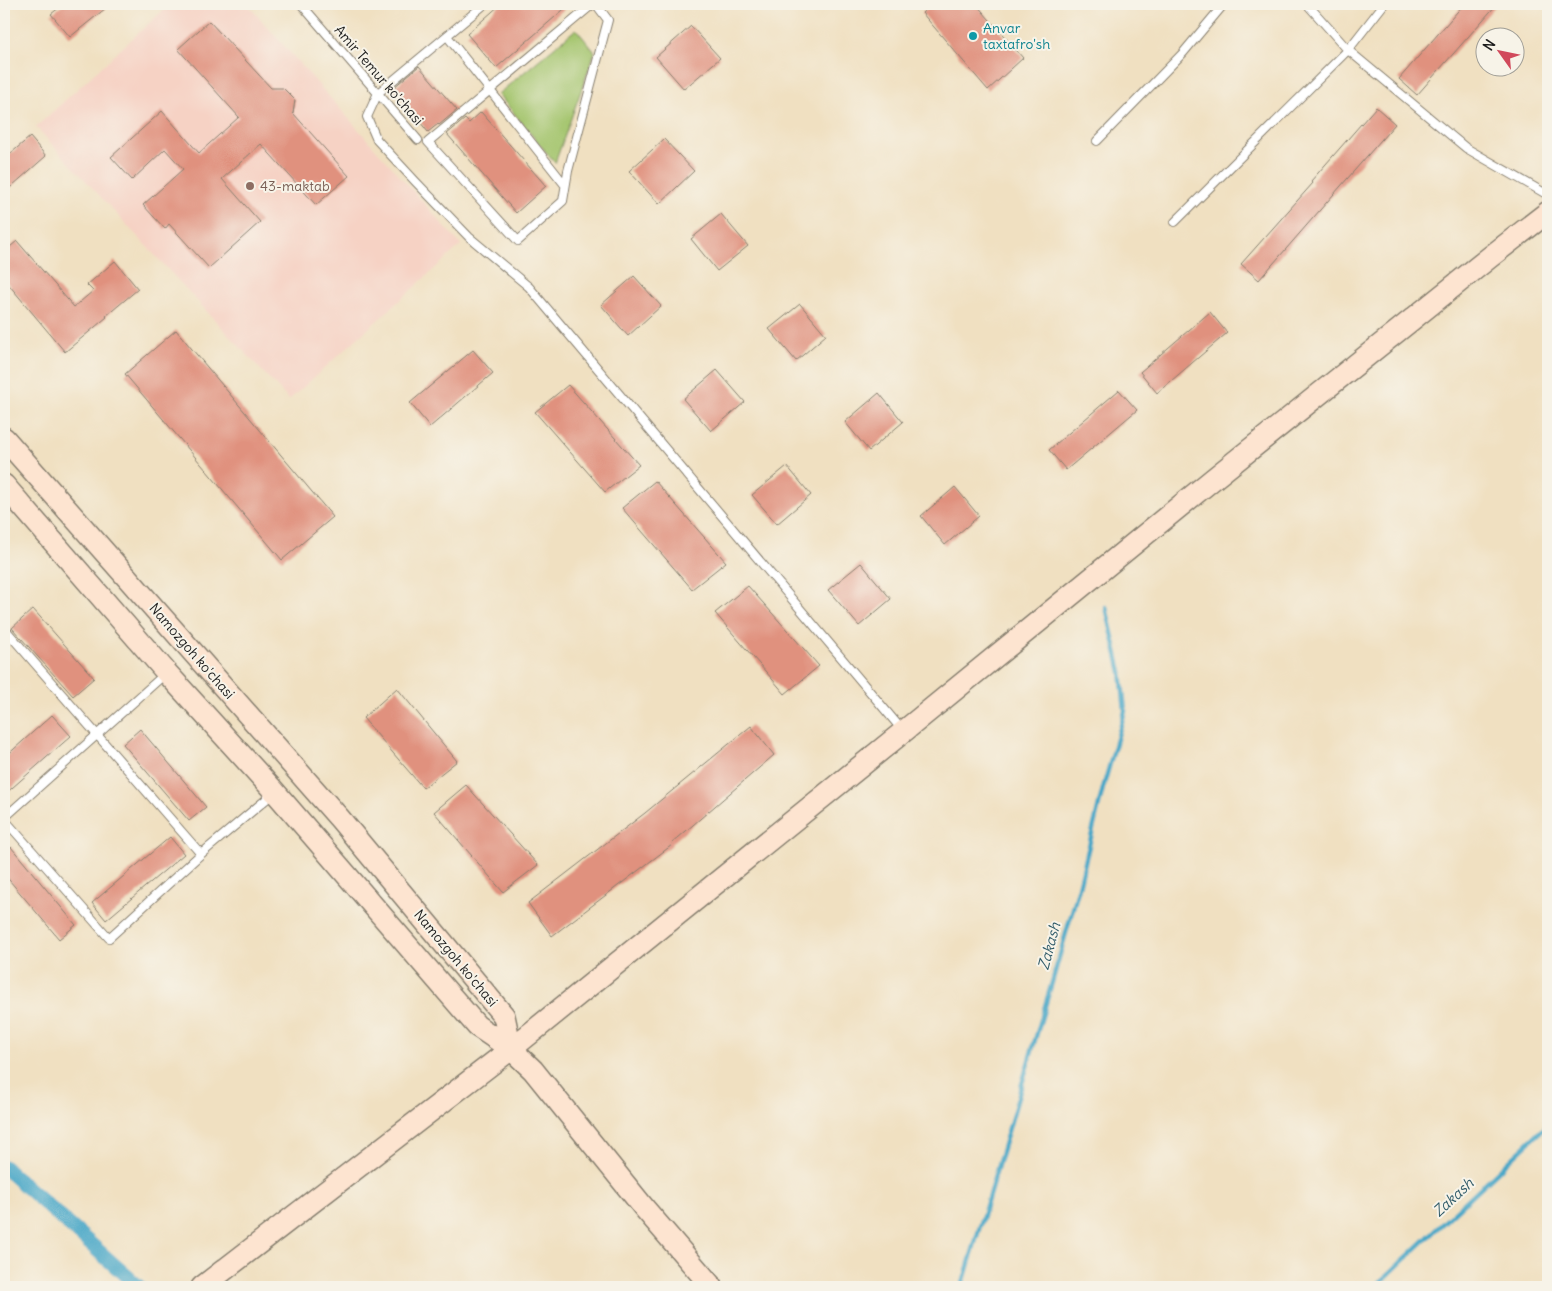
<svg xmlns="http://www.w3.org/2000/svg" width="1552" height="1291" font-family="Delius,sans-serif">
  <rect width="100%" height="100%" fill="#f7f3e8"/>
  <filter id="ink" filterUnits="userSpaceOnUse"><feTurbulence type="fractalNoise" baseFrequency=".02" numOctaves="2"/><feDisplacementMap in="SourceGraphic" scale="10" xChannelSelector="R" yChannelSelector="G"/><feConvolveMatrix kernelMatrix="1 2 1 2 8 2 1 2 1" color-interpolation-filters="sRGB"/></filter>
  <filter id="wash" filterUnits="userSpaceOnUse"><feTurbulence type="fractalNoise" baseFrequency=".0096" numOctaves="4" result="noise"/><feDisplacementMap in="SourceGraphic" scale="20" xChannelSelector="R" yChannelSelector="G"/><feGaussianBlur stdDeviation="1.12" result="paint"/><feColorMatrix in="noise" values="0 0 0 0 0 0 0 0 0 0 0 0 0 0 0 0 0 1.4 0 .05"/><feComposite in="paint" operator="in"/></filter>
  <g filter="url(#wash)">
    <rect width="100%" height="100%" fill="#f0e0c1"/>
    <path fill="#f6d2c4" d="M170,4H247L461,245L289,400L36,127Z"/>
    <path fill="#a3c46c" stroke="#607044" d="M576,29L595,52L555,163L498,94Z"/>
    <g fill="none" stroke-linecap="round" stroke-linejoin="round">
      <path stroke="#49a7c7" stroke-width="4.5" d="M962,1287L1053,979L1079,887L1103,788L1125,711L1121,672L1106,607
        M1375,1287L1548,1124"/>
      <path stroke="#49a7c7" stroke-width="15" d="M4,1167L139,1287"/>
    </g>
    <g id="blocks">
      <path fill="#e0917e" d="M64,4H111L70,37L51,14Z
        M501,4H570L496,68L467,34Z
        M932,4H976L1023,58L988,90L922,13Z
        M1464,4H1497L1417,95L1399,79Z
        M209,21L271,88H283L295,100L293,113L349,176L316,205L261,144L222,179L260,222L209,268L169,224L165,229L143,205L183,169L165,149L132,180L111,157L162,111L199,153L239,117L178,49Z
        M691,26L720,58L684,89L656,57Z
        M419,66L457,110L439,125L438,124L428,132L393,88Z
        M1376,107L1395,124L1259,280L1241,264L1313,183L1311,181Z
        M481,112L546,186L516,213L447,134L465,119L469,123Z
        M30,137L46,156L4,193V159Z
        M664,139L694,171L659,204L629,171Z
        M721,214L748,246L717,271L691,239Z
        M17,241L74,307L93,291L87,285L115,261L138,289L106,316L107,317L65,352L4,279V252Z
        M634,276L661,306L628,336L601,305Z
        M800,304L826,335L796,361L769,329Z
        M1210,312L1227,333L1157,393L1140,372Z
        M176,330L333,517L282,560L125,374Z
        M473,350L493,373L430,427L410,403Z
        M717,370L745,402L711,431L683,399Z
        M568,385L639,465L605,492L535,412Z
        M1119,390L1137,410L1066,470L1049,450Z
        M879,393L903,422L869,451L845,422Z
        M787,466L811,495L777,524L752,495Z
        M655,481L726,562L692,589L622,508Z
        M955,487L979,516L945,545L921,516Z
        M861,563L891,599L859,626L828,590Z
        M748,586L819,666L785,694L715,613Z
        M33,609L94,678L73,696L12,628Z
        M397,688L457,761L423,788L363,718Z
        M52,715L71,736L4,795V758Z
        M751,726L774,755L671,844L672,845L552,936L528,903L645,813Z
        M140,729L206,807L189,821L123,744Z
        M466,785L538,865L503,892L434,812Z
        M170,837L184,854L106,920L92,903Z
        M11,847L76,925L59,939L4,874V853Z"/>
    </g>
  </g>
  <g filter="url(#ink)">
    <use href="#blocks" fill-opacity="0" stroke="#867e6e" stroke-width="1"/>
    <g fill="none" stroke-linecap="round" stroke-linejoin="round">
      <g stroke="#867e6e" stroke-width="10">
        <path id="service" d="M301,4L418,140
          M485,4L378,93L367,117L377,140L416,182L469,237L529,287L903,731
          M593,4L428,142L518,241L563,201L568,171L608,20L596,4
          M1307,4L1348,50L1466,148L1548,195
          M447,36L565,185
          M1097,141L1183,53L1224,4
          M1175,222L1348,50L1384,4
          M4,628L201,854L275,792
          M4,818L166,673
          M4,819L109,938L201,854"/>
      </g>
      <g stroke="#867e6e" stroke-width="24">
        <path id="secondary" d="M4,438L340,819L504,1016L511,1049
          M4,485L167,673L275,792L477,1026L511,1049L533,1070L645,1209L712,1287
          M202,1287L511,1049L903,732L1212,480L1490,257L1548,212"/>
      </g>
      <use href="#service" stroke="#fff" stroke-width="8"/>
      <use href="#secondary" stroke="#fde4d0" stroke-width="21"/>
    </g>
  </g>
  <circle fill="#0f9aa8" stroke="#f7f3e8" stroke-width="2" cx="973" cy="36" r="5"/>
  <circle fill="#8d6e63" stroke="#f7f3e8" stroke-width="2" cx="250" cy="186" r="5"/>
  <g text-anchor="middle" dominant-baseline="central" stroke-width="4" stroke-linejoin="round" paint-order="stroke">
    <g font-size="14" fill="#0d838f" stroke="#f7f3e8" text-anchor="start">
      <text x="983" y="28">Anvar<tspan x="983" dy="16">taxtafro'sh</tspan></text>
    </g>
    <g font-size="14" fill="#1c1c1c" stroke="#f7f3e8">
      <text transform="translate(379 75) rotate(49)">Amir Temur ko'chasi</text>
      <text transform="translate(192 651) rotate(49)">Namozgoh ko'chasi</text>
      <text transform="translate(456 958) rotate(50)">Namozgoh ko'chasi</text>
    </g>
    <g font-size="14" fill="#785e54" stroke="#f7f3e8" text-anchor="start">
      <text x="260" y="186">43-maktab</text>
    </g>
    <g font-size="15" font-style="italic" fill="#305b69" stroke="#f7f3e8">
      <text transform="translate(1049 946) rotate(-75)">Zakash</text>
      <text transform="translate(1453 1197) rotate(-43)">Zakash</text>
    </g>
  </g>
  <rect width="1552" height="1291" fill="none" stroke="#f7f3e8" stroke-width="20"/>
  <g transform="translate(1500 52) rotate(303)"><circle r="24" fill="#f7f3e8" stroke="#9f9d96"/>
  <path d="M0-4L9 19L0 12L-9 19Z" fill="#d1495b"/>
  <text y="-8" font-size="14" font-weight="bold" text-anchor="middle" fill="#1c1c1c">N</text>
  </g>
</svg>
